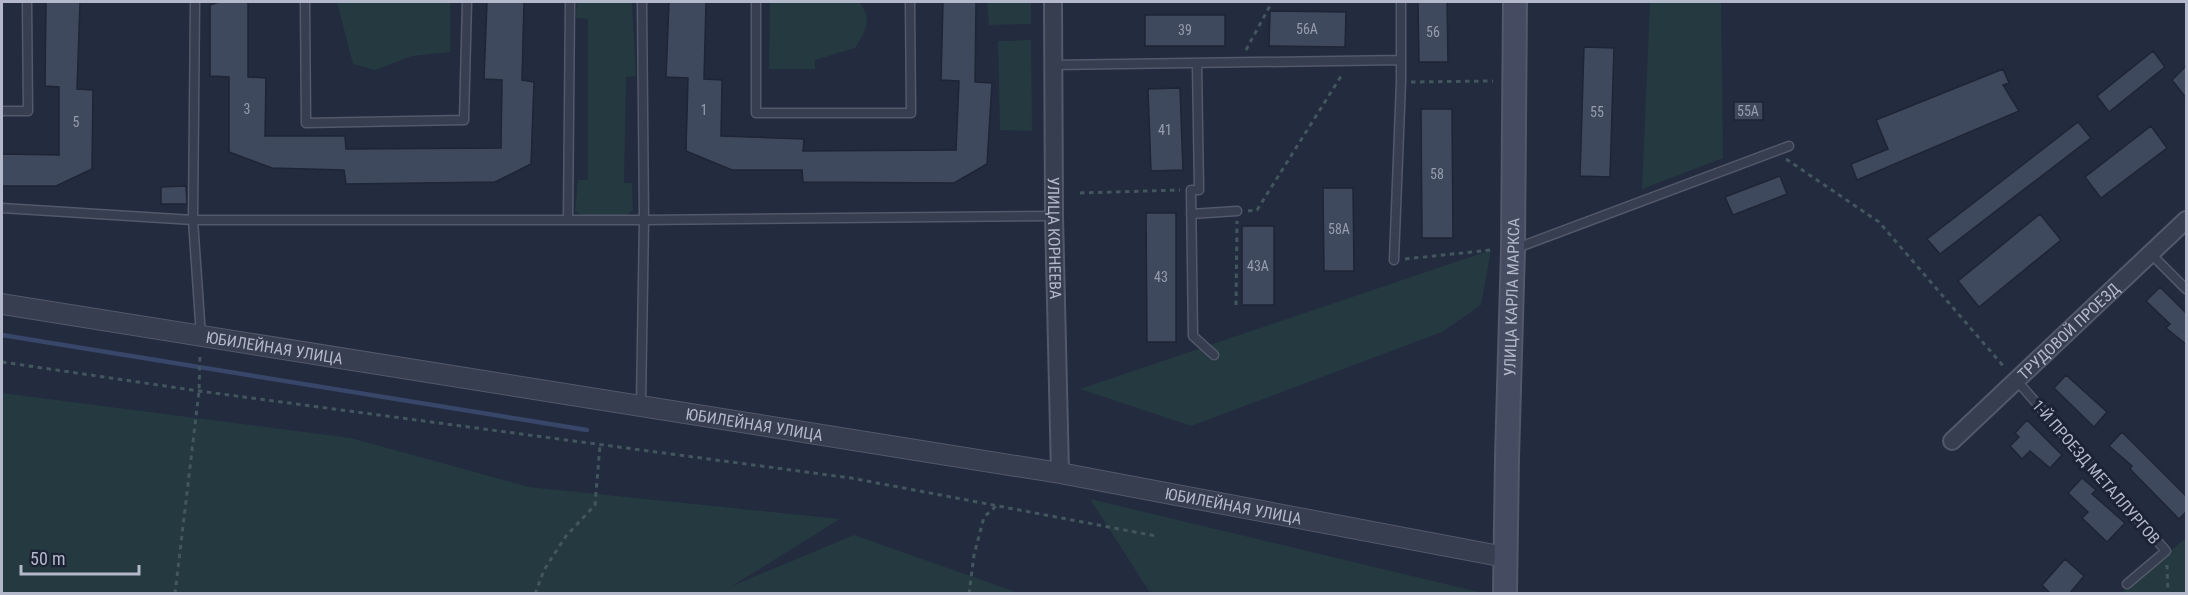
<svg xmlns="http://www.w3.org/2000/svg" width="2188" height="595" font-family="'Roboto Condensed',sans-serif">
  <rect width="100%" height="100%" fill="#232b3f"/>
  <path fill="#253940" d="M337,2H450V52L412,56L375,70L353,64Z
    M577,2H632L636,76L626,77L624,183H632L633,210L626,216L581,215L575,211L578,180H588V19L576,18Z
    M770,2H859C873,19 866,31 855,48L815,60V69H769Z
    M987,2H1031V24L989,25Z
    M1650,2H1721L1723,158L1642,189Z
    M1031,40L1032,131L1000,130L998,41Z
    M1491,250L1481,305L1442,332L1191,426L1080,389Z
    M2,393L351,438L529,487L840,519L732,586L854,535L1019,593H2Z
    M1090,499L1483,593H1157L1149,591Z
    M2186,538V593L2120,594L2182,541Z"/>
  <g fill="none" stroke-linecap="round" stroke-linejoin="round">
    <path stroke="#374669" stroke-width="4.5" d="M2,335L587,430"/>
  </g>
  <path fill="#3f495e" stroke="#1e2536" stroke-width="1.5" d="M46,2H80L77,89L93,90L92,169L56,186H2V154L59,155V87L45,86Z
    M219,2H248V77L266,78L265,136H345L346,149L501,148L502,80L484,79L487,2H524L522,80L534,82L531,164L495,182L346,184L344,170L272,168L229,152V77L210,76V5Z
    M669,2H706L704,79L722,80L721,136L804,139L803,151L956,150L959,81L941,80L943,2H976L975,82L992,83L987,164L954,183L803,182L802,170H732L686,151L688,78L666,77Z
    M1418,2H1447L1448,62H1419Z
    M1270,11L1346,12L1345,47L1269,46Z
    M1145,15H1225V46H1145Z
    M1584,47L1614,48L1610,177L1580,176Z
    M2153,51L2165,67L2109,112L2097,96Z
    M2187,65V99L2172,80Z
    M2003,69L2009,83L2003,85L2019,111L1857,180L1851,164L1888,149L1876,120Z
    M1180,88L1183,170L1151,171L1148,89Z
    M1734,102H1763V120H1734Z
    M1421,109H1452L1453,238H1422Z
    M2078,122L2091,138L1940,254L1927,239Z
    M2151,126L2167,148L2101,198L2085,177Z
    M1780,176L1787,194L1733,215L1725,197Z
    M186,186L187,204H161V187Z
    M1323,188H1353L1354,271H1324Z
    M1146,213H1176V342H1147Z
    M2040,214L2061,240L1979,307L1958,281Z
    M1242,226H1274V305H1242Z
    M2160,287L2187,314V345L2166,328L2170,324L2146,301Z
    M2066,375L2107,412L2094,427L2054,388Z
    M2027,420L2062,455L2050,468L2030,451L2022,459L2010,446L2019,437L2015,433Z
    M2122,432L2187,497V511L2179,519L2130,469L2132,466L2109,446Z
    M2082,478L2096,490L2092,494L2125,523L2107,542L2082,518L2088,512L2068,493Z
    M2065,559L2084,576L2069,594H2051L2042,585Z"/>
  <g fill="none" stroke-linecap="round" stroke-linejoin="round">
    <g stroke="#52596a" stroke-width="11">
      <path id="service" d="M195,2L193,220L201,336
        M305,2L306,123L464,120L467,2
        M756,2V113H911L910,2
        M1197,64L1199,190H1191L1193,336L1214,355
        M1053,65L1401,60
        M2,111H28L27,2
        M2,208L193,220H644L1054,216
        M1191,214L1237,211
        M568,220L570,2
        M1514,249L1789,146
        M2151,254L2186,289
        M1394,260L1401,82V2
        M2018,382L2166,551L2127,584
        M641,404L644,220L642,2"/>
    </g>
    <g stroke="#52596a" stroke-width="20">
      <g id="minor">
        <path id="s1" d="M1053,2L1054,216L1060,473"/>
        <path id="s2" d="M1952,441L2186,220"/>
      </g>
    </g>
    <g stroke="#52596a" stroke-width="22">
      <g id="tertiary">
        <path id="s3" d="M2,304L1060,473L1505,557"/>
      </g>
    </g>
    <g stroke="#52596a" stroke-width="26">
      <g id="secondary">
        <path id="s4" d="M1505,594L1507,458L1513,249L1515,2"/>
      </g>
    </g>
    <path stroke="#43565d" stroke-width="3" stroke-dasharray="4.5 4.5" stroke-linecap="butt" d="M1246,50L1272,2
      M1411,82L1493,81
      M1786,159L1879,222L2005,368
      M1080,193L1180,190
      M1248,211L1257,210L1343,73
      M1405,259L1491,250
      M1236,305L1237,221
      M2,362L199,391L851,478L1156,536
      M2167,565L2168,594
      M175,594L199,391L200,354
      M535,594L544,570L566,536L595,505L600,445
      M969,594L974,555L984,517L996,506"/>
    <use href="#service" stroke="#373e4f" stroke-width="8"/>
    <use href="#minor" stroke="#373e4f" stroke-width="16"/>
    <use href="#tertiary" stroke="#373e4f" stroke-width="20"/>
    <use href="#secondary" stroke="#454c62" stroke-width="22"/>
  </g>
  <g text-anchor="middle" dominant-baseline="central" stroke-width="6" stroke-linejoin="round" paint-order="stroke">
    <g font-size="14" fill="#969daf">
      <text x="1307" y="29">56А</text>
      <text x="1185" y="30">39</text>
      <text x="1433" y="32">56</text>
      <text x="247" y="109">3</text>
      <text x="704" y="110">1</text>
      <text x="1748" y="111">55А</text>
      <text x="1597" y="112">55</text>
      <text x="76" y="122">5</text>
      <text x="1165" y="130">41</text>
      <text x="1437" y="174">58</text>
      <text x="1339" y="229">58А</text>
      <text x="1258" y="266">43А</text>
      <text x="1161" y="277">43</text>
    </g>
    <g font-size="16" fill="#b3b9ca" stroke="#1c2334">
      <text stroke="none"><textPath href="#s1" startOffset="236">УЛИЦА КОРНЕЕВА</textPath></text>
      <text stroke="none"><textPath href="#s4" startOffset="297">УЛИЦА КАРЛА МАРКСА</textPath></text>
      <text stroke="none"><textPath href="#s2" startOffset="160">ТРУДОВОЙ ПРОЕЗД</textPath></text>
      <text stroke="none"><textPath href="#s3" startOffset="276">ЮБИЛЕЙНАЯ УЛИЦА</textPath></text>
      <text stroke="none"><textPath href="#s3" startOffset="762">ЮБИЛЕЙНАЯ УЛИЦА</textPath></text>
      <text transform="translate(2096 472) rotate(49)">1-Й ПРОЕЗД МЕТАЛЛУРГОВ</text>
      <text stroke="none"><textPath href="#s3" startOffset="1248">ЮБИЛЕЙНАЯ УЛИЦА</textPath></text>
    </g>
  </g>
  <rect width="2188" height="595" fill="none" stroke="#b3b9ca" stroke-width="6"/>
  <path d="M21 565v9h118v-9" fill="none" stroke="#b3b9ca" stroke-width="3"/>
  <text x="30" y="565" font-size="18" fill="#b3b9ca" stroke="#1c2334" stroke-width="4.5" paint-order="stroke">50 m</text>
</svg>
